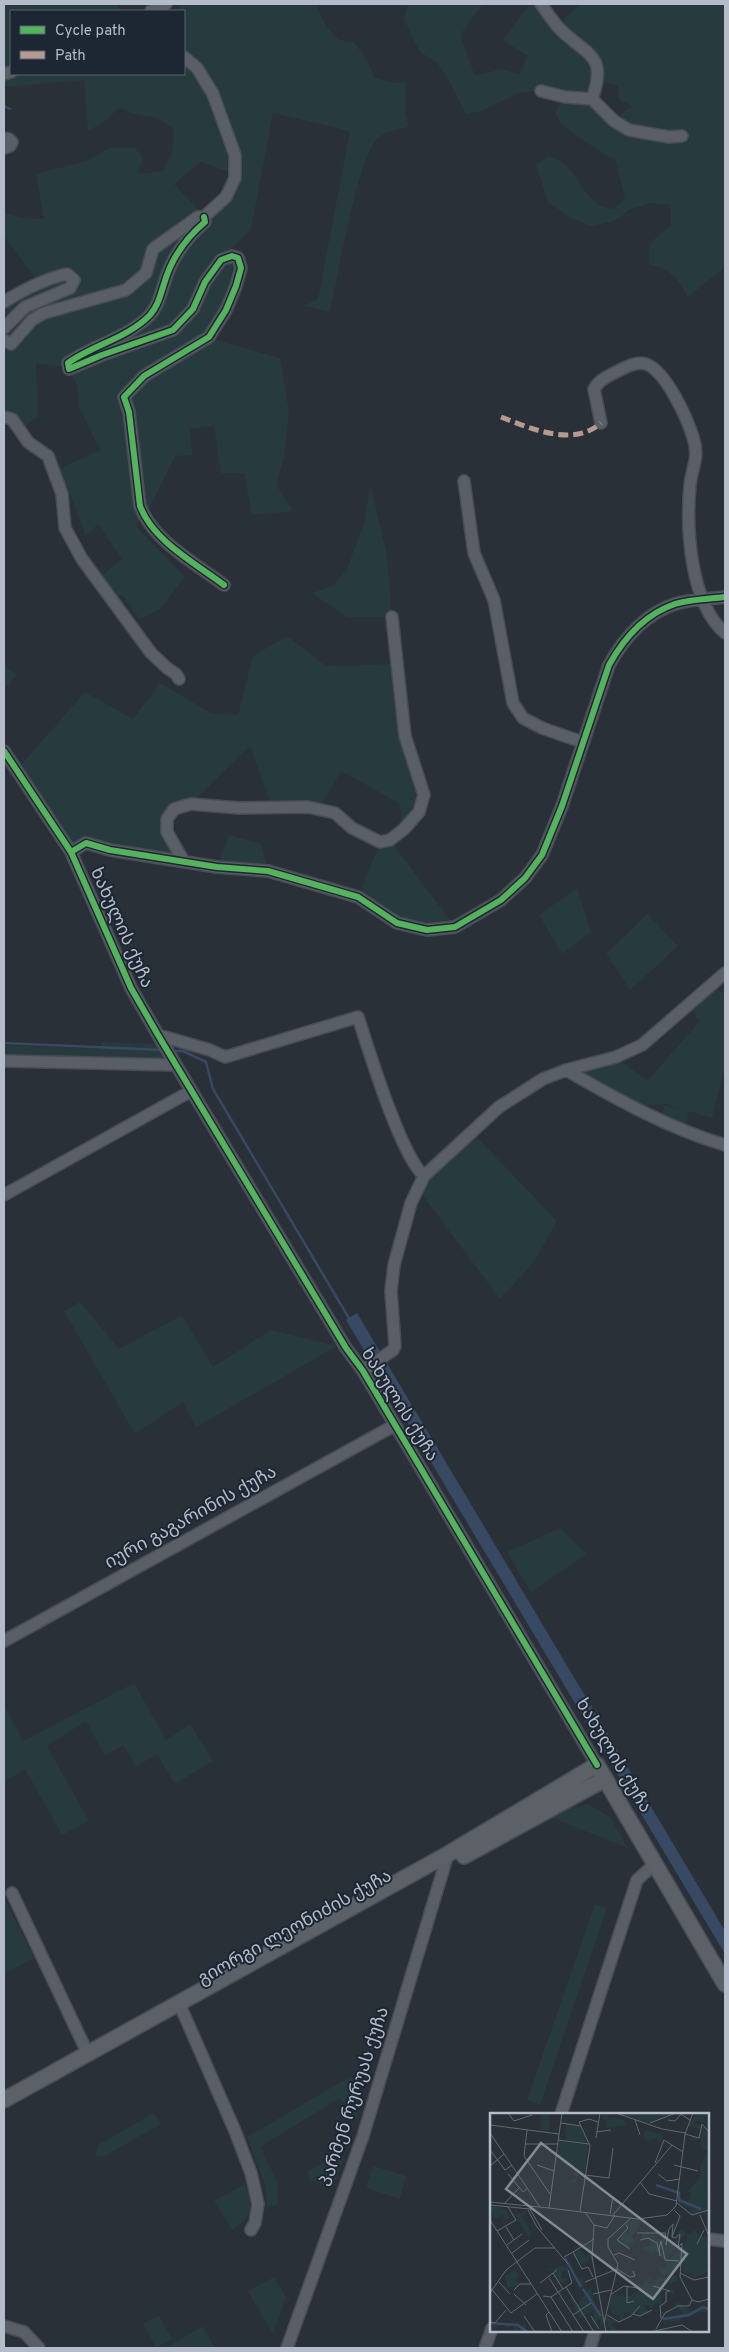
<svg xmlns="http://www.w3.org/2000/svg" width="729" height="2352" font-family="Overpass,'Noto Sans Georgian',sans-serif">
  <rect width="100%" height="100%" fill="#2a3038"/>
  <path fill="#273a3e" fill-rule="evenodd" d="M4,4H117L121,11H11V74H184V11H179L180,4H316L326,26L339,40L353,42C363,53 370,63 374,78L397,83L406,82L405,113L409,127C398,130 385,131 377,139C358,157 337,280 330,312L304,306L318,299L350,131L273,113L251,229L222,258L241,264L209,338L280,358L289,412L284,458L276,484L293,511L252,515L244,473H221L214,426L189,429L193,455L175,456L147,513L135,525L185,577L159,610L140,619L122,595L111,600L97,580L122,559L98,524L86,536L67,486L55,471L100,450L79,407L77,385L71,374L63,367L36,363L38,416L25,426L16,413L4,410V302L40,284L4,236V212L21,218L44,219L36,174L90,160L108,148H135L143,157L138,174L163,171L172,151L174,129L157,118L138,115L118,108L107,120L88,131L84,80L4,87ZM201,162L234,174L224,201L204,216L174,184Z
    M408,4H483L460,35L475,76L502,69L519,74L528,56L503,40L529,4H541L560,28L562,22L580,4H725V267L688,297C679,279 670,269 649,264C646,241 654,239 671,226V205L651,203L628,210L621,217L611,222L591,226L569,217L548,202L536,164L549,156C554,159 560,160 564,164C581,178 587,207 613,209L625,199L616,161C608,157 564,128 560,122C558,119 556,115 555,112L565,97L541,91L521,92L484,110L466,115L448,78L437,63L419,51L404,19ZM598,81L618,86L619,99L631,106L614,121L592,99Z
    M370,484L387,555L392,617H347L312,593L334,585L347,569L365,521Z
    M287,636L326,666L396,664L405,736L424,795L404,829L399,803L341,771L319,809L272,807L250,746L194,801L174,803L162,816L165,837L176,854L72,845L21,765L85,692L133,719L160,683L211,713L238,715L253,656Z
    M4,665L17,675L4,689Z
    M229,835L261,844L268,871L217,867Z
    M390,840L455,927L397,923L358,897L380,842Z
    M577,888L591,932L562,954L539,915Z
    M647,914L678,946L630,990L606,954Z
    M710,986L725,994V1066L712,1118L689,1111L686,1125L661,1119L664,1105L680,1109L666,1104L638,1106L634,1117L566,1070L616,1057L647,1081L700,1021L689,1006Z
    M102,1042L158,1044L165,1061H4V1045L102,1049Z
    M472,1132L557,1221L534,1262L500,1299L418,1189Z
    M80,1302L119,1349L182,1315L213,1367L271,1330L337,1346L196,1427L183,1402L135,1434L64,1311Z
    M560,1528L587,1554L531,1592L507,1552Z
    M134,1683L166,1740L190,1724L213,1761L175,1784L157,1755L136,1766L123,1745L105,1756L86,1721L47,1746L89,1821L62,1835L25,1769L4,1782V1705L23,1741Z
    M588,1804L610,1817L628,1848L550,1817L562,1810Z
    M4,1897L34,1958L4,1974Z
    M595,1904L607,1908L540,2105L527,2100Z
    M351,2076L362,2092L356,2120L340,2098L260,2147L277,2181L278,2205L267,2207L265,2184L247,2137Z
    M154,2113L161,2124L105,2156H96L98,2145Z
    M342,2155L344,2156L333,2188L309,2179L308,2170Z
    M373,2166L406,2176L400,2199L366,2188Z
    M245,2184C253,2207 254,2216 232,2230L214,2201Z
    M274,2277L286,2297L273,2334L248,2291Z
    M159,2316L172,2339L156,2348L143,2324Z
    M203,2326L215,2348H165Z"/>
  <path fill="#384963" d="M357,1313L725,1931V1954L346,1320Z"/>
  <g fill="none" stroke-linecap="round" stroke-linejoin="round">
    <path stroke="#384963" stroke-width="2.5" d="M4,106L10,109
      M4,1043L162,1050
      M173,1051H183L206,1062L213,1089L350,1320"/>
    <g stroke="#484c53" stroke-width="14">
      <path id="minor" d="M541,4C547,12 553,22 560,29C587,56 608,54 592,99
        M151,11L166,4
        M4,74L11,72
        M541,91L565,97L592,99L614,121L629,130L669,137L682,136
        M4,138L9,139L12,142L10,146L4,148
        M204,217L205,222C186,238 171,259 164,284C160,296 158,306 150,315C128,338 93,345 68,363L69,369L102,355L173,330L193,309L205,282L221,260L232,256L238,258L241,268L236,286L226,310L209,337L144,376L124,397L129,412L140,506C153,541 195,563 224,585
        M4,302C23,290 44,279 67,274L74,280L70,288L25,307L4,328
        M4,340L11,344L32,320L44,313L126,290L146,273L153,249L198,217H204L226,197L235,178V155L213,94L197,68L184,57
        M4,417L12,419L28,442L48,456L62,494L65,528L82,559L151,653L167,668L176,674L179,679
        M601,423L594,389C599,380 608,376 618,371C626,367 636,361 646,364C666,371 687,418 693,437C700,458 692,466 690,485C686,529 690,603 725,633
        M464,481L474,553L494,600L513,703L523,718L542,728L582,742
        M4,751L71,852L131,988L158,1035L346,1348L363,1371L597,1765
        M71,852L86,843L110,850L217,867L268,871L358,897L397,923L427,930L455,927L501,900L525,878L542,855L562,806L609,665C624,638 645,614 675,604C691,599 710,599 725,597
        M183,860L167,832V819L174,809L191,804L239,808L308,807L335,813L352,828L380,842L390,840L404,829L419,812L424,795L405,736L392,617
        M158,1035L210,1050L225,1057L358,1017C369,1051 401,1156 424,1176
        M4,1061L176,1065
        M566,1070C618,1100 668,1128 725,1145
        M4,1195L191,1091
        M363,1371L393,1350L395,1346L391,1291L394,1265L411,1203L424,1176L499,1107L543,1079L566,1070L616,1057L642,1045L725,973
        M4,1641L395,1425
        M12,1893L88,2054
        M179,2003L235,2131L251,2173L258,2204L255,2223L251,2230
        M561,2114L637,1880L656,1863
        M708,2239L725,2241
        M4,2326L24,2332L39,2348
        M287,2348L363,2136L448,1854
        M485,2348L492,2328
        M590,2348L595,2331"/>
    </g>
    <g stroke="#484c55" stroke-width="18">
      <path id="major" d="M464,1856L605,1779
        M4,2100L448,1854L597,1765L725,1984"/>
    </g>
    <use href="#minor" stroke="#5a5e66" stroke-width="11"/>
    <use href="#major" stroke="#5c6168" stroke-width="15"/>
    <path stroke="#b69a8f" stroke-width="5" stroke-dasharray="10 5" stroke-linecap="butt" d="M501,417C530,428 573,448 601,423"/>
    <g stroke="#1d2633" stroke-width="9">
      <path id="cycleway" d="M204,217L205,222C186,238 171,259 164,284C160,296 158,306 150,315C128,338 93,345 68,363L69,369L102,355L173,330L193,309L205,282L221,260L232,256L238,258L241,268L236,286L226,310L209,337L144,376L124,397L129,412L140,506C153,541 195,563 224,585
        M4,751L71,852L131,988L158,1035L346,1348L363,1371L597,1765
        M71,852L86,843L110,850L217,867L268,871L358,897L397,923L427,930L455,927L501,900L525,878L542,855L562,806L609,665C624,638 645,614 675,604C691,599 710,599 725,597"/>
    </g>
    <use href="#cycleway" stroke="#56b35d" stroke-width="6"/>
  </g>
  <g text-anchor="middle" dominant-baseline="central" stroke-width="4" stroke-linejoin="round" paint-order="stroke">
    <g font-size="18" fill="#b4bcc9" stroke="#1d2633">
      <text transform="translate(121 928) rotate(66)">ხახულის ქუჩა</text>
      <text transform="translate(399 1405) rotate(58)">ხახულის ქუჩა</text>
      <text transform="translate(191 1518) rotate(-29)">იური გაგარინის ქუჩა</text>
      <text transform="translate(613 1756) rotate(59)">ხახულის ქუჩა</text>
      <text transform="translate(295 1928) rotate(-29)">გიორგი ლეონიძის ქუჩა</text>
      <text transform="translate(355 2097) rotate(-72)">პარმენ რურუას ქუჩა</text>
    </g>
  </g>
  <g transform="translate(490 2113)">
    <rect width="219" height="219" fill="#2a3038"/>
    <path d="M52,0H60L59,18L50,17ZM142,0L147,1L185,0L159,11L135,2ZM208,0L219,3L214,5L216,10L206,7L204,11L212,12L219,21V82H214L219,83V97L203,103L200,100L202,96L187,90L188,87L198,88L201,81L198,78L210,65V53L218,39L210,32L211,26L200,28L201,24H212L211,16L197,13ZM113,1L118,2L119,7L122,4L134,7L137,12L116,15L117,8L112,6ZM76,11L90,13L98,30L76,27ZM156,17L171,21L173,27L170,30L166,25L158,28L153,23ZM69,28L98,32L95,62L88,61L86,70L77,71L78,68L86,65V62L80,61L86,59V53L74,51V44L67,43ZM3,92L16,97L20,106L13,108L14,102L5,106L0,96ZM35,98L37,101L32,104L42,120L38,124L30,109L26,108L28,104L24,103ZM149,106L150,114L142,122L144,129L137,134L128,130L134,120L139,121V113L136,112L141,107ZM190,115L199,122L205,117L210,123L219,124V148L215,152L219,153V159L207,163L203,168V160H194L191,148L186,149L189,153L187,158L173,162L162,147L173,156L177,152L171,143L166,138L162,141L152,135L161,132L158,125H152V120L165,122V126L171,127L169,122L178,116V130L186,128L191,130L182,133L185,135L179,143L181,145L185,140L188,142L198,124L196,121L191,126L186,125ZM104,126L100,130L102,139L99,140L104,153L101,146L95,149V155L93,151L90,152L84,139L89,135L96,144L98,139L94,133ZM77,152L82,165L80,153L85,154L82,156V164L93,165L98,160L93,167L94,176L88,174L86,166L82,168L78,157L72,158V166L78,165L74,169H68L64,163L67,157H55ZM25,156L29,162L25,168L32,171L25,176L21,173L18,177L15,160L17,162ZM184,161L189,167L176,172L173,168L168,170L172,174L170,177L184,176V181L174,177L170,181L172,191L167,190L160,195L158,192H153L159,199L150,203L148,197L141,203L140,198L138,201L134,197V206L130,208V203L122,201V194L118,195L123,181L137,184L148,178L146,170L153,173L155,167L159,165L162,168L156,170L165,171L168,164L180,167ZM100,174L108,199L127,209L121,211L128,218H120L116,207L110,214V206L104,209V197L90,205L80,186L82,184L87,192ZM187,189L201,198L212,192L219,198L194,202L189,208L177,209L176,215L172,205L193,201L185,192L180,195ZM0,209L7,213L14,210L31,213L34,210L38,218H28L31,214L24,218V214L20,212L17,215L13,211L0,218L3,213Z" fill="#273a3e"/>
    <path fill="none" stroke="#384963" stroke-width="2.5" d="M166,72L189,80V87L211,96M75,145L91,174M93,176L111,203M173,206L199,202L213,194L219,196M0,210L28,212L37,219"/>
    <path fill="none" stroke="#616872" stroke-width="1" d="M18,0L24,8L42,2M126,0L172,16L196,20M145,7L150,22M178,7L185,8L191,1L200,7M71,10L91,13M160,10L186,0M0,12L69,21M37,17L34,43L60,81M106,19L121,17M0,20L50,94M195,21L209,25L212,11L219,19M106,25L110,0M68,27L99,31M35,31H68M0,37L15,57L22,52M165,50L174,27L193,39M47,52L64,58M184,52L208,58M0,53L14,41M18,61L33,79L38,75M168,61L177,68L190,66M95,62L119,65L123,35M150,69L159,81L187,88M0,89L59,95L72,0M15,90L29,75M187,90L202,102L219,97M0,92L40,96M59,95L148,106L177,102L186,93L195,21L203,0M40,96L52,117M38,97L47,114L78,151M90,98L100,33L89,9L99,6L108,9M95,99L104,112L102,144L116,219M120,101L123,84M123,102L182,32M210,102L219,123M0,107L72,219M104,112L117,115L125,102M136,112L138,115L127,127L140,136M16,114L24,127M7,118L26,107L18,94M147,120H175L176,125M182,124L185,125L190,121L188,134L192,130L190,164L202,187M177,126L176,132L179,116L183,111L182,124L190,103L184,97M150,127L158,125L167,130L170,143L169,136L171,128L175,147L189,148M207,131L214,117M17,132L32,121M83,139L104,126M22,140L39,127M124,142L129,140L145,147M74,144L83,139L92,156L98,154L103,164M127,156L140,164L145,163L143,158M63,160L73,176M190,160L204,167L219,164M59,165L94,219M9,169L20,181M95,169L127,156M50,170L67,157M137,173V190L144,188M163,173L180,178L176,179V189L170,193L171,205M0,174L21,200L47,181M76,174L104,219M24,177L30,171H41M0,180L16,157L45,135H65M24,181L36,192M103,181L121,177M120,182L134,173L148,175M53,183L61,184L82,170L78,157M61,184L83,219M202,187L208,189L219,186M59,199L56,202L62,219M143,201L150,203L162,197M83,202L101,190M117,202L129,209L141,203L150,193M34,203L45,219M101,203L109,216M0,209L5,210L16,197M114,210L128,151L118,134V126L141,105M166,216L175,200L188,193H199L202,187M160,219L192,212L203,219"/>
    <path fill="#848b96" fill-opacity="0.15" stroke="#848b96" stroke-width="2.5" d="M51,30L197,141L163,186L16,76Z"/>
    <rect width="219" height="219" fill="none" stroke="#b4bcc9" stroke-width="2.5"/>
  </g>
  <rect width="729" height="2352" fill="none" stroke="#b4bcc9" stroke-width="10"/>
  <rect x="10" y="10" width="175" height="65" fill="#1d2633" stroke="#59626f"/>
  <rect x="20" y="26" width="25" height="8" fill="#56b35d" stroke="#59626f"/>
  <text x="55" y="35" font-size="15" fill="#b4bcc9">Cycle path</text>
  <rect x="20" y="51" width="25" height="8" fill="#b69a8f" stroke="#59626f"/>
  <text x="55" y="60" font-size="15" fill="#b4bcc9">Path</text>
</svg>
